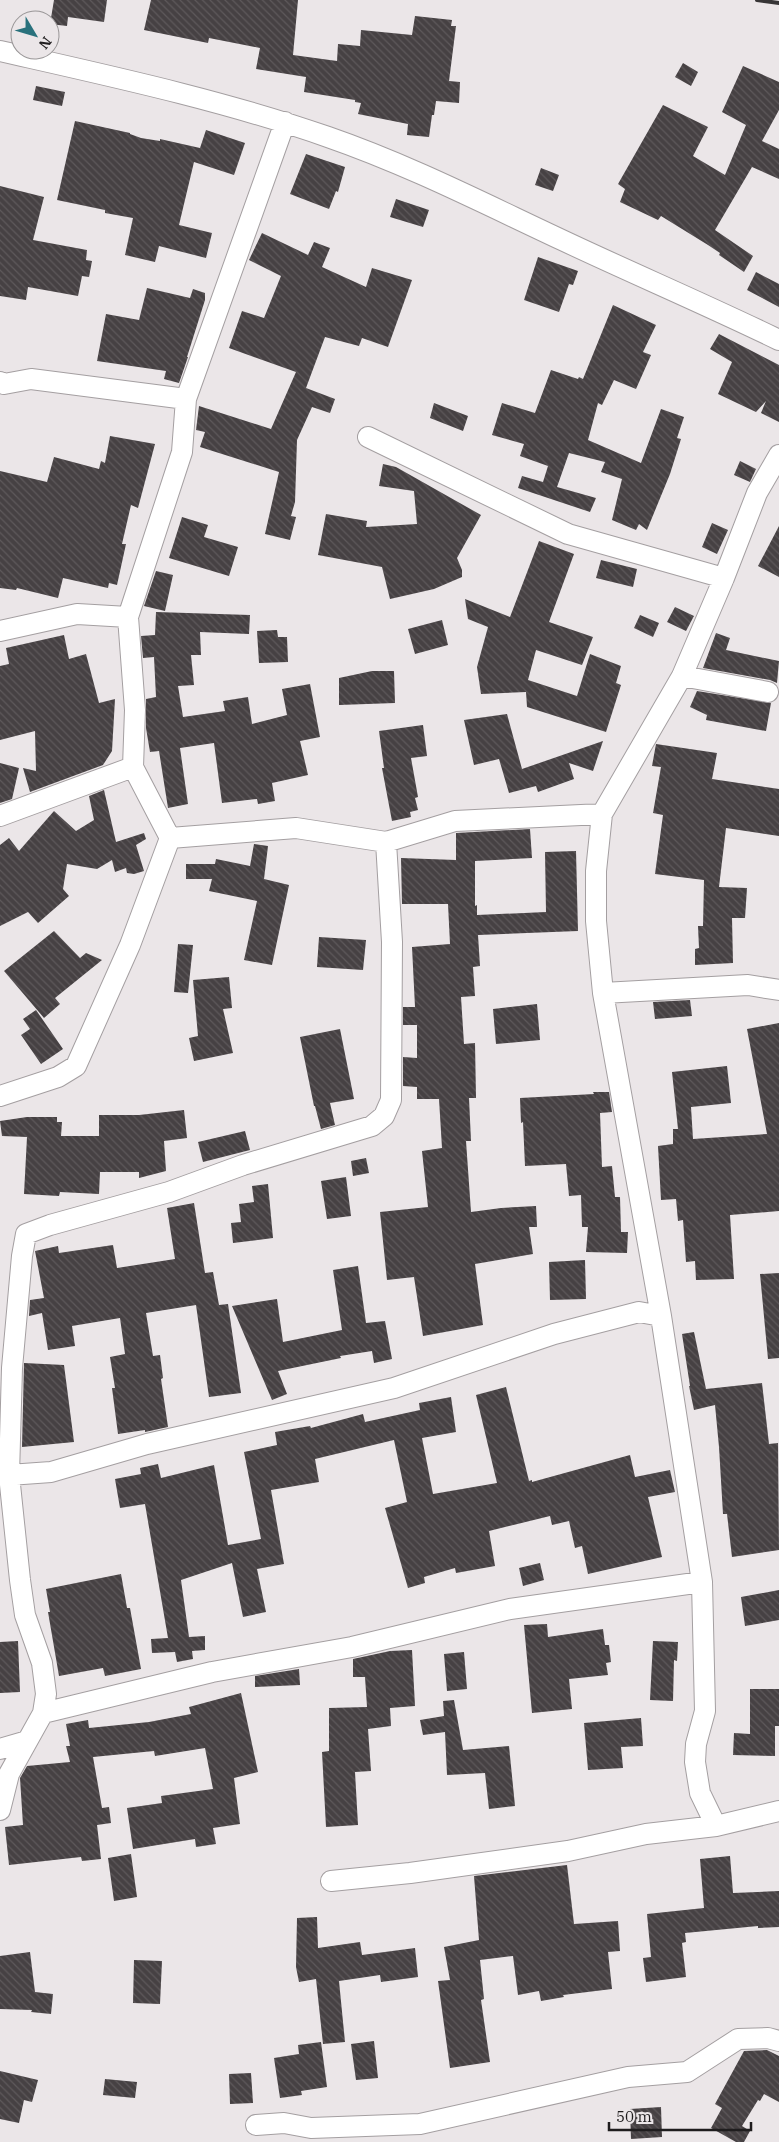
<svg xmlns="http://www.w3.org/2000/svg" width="779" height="2142" font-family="'IBM Plex Serif',serif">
  <defs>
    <pattern id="building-back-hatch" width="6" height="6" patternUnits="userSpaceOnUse" patternTransform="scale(1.25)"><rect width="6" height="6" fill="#464143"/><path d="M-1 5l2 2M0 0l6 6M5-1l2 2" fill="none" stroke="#5e595b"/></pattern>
  </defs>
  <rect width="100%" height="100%" fill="#ebe6e8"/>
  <path fill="url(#building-back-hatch)" d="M54,0H107L104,22L68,17L67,26L50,24Z
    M151,0H298L293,55L337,61L338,44L360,46L361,30L412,35L415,16L452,20L451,26H456L449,81L460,82L459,103L436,101L434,115H432L429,137L407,135L408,124L358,114L361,103L355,102V100L304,92L306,77L256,69L260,48L209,38L208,43L144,30Z
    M683,63L698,72L691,86L675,77Z
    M743,66L779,82V110L762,141L779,149V179L752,167L715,230L753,256L744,272L719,255L720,253L708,245L661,216L658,220L620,202L625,189L618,184L663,105L708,127L693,156L725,175L746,125L722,112Z
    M36,86L65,92L62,106L33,100Z
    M75,121L130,133V134L141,138L160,141V139L200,148L206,130L245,143L234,175L194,162L179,225L212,233L206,258L159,246L155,262L125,255L133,218L105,213V210L57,200Z
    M306,154L345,167L338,192L336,191L329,209L290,194Z
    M541,168L559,175L553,191L535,185Z
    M0,186L44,197L33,240L87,250L86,260L92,261L89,277L82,276L78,296L28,287L26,300L0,296Z
    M396,199L429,210L423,227L390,217Z
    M262,233L308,255L314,242L330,248L322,267L366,287L372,268L412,280L388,347L362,338L359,346L325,337L306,388L335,399L330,413L312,407L297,440L295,502L291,516L296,517L290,540L265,534L279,472L200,447L205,432L196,430L199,406L271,429L296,372L229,348L242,311L264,318L281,276L249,260Z
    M538,257L578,271L573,285L569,284L559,312L524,300Z
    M756,272L779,284V307L747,290Z
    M147,288L190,298L193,289L205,293V300L187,357H188L179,383L164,379L166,371L97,361L106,314L139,320Z
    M613,305L656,325L643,352L651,355L636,389L614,380L602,405L598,403L588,440L641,463L661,409L684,417L677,438L681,439L670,474L647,530L639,524L636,530L612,520L622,479L601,472L605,462L569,453L557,487L596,498L590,512L518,488L522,476L543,482L548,466L520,456L524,444L492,435L502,403L535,413L551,370L578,379L579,377L583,379Z
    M719,334L779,365V422L761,413L766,401L756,412L718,394L732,362L710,349Z
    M434,403L468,416L463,431L430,418Z
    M110,436L155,444L138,508L131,505L122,544H126L117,585L109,583L108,588L63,578L58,598L17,588L16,590L0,588V471L47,482L54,457L99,469L101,461L105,463Z
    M740,461L756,469L750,482L734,475Z
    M383,464L396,467L481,515L457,558L462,570V577L434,589L390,599L382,567L318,555L326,514L367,521L366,527L417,524L414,491L379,486Z
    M182,517L208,525L204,537L238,547L229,576L169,558Z
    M712,523L728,530L717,554L702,547Z
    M779,526V577L758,566Z
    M539,541L574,554L549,622L593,637L582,665L536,650L528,680L577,696L590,654L621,666L616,683L621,685L606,732L527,707L526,692L481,694L477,667L488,627L468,619L465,599L510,617Z
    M601,560L637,569L633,587L596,578Z
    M156,571L173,575L165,611L144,606Z
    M675,607L694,616L686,631L667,622Z
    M156,612L250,615L249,634L200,632L201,655H191L194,685L178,686L183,717L225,711L223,701L248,697L252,724L287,715L282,689L310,684L320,737L300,741L308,775L272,783L275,801L258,804L257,799L222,803L214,743L180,748L188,804L168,808L159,751L150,752L146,728V699L156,697L154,657L143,658L141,636L155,635Z
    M640,615L659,623L653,637L634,628Z
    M442,620L448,645L415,654L408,629Z
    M277,630L278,637H287L288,662L259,663L257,631Z
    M716,633L730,638L726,650L779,661L777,683L770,680L703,668Z
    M64,635L69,659L86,654L99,703L115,699L112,751L103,765L30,792L23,768L36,771L35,731L0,740V666L9,664L6,648Z
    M372,671H394L395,703L339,705V678Z
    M697,691L771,703L766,731L706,720L707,715L690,707Z
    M507,714L522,769L603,741L593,771L569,763L574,779L538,792L536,786L509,793L499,759L474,765L464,720Z
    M423,725L427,756L411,758L418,797L415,798L418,810L410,812L411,817L392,821L382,768H384L379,731Z
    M656,744L717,753L712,779L779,789V836L726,828L719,887L747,888L745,918H732L733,963L695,965V949L699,948L698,926H703L704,880L655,874L663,815L653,813L661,767L652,766Z
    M0,763L19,768L12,799L0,803Z
    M104,790L116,842L144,833L146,839L136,845L144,871L134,874L127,873L126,868L115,872L112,860L97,869L67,864L63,889L69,896L38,923L28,912L0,926V845L9,838L19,851L54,811L76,831L94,820L89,796Z
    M530,829L532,858L475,861V906L477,905V915L546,912L545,852L576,851L578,931L478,935L480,966L473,967L475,996L461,997L464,1044L475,1043L476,1098H469L471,1141H466L471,1212L501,1208L536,1206L537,1227H529L533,1254L475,1264L483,1325L423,1336L414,1277L387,1280L380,1212L428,1207L422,1151L442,1148L439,1099H417V1087L403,1086V1057L417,1058V1025H403V1007H415L412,947L450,944L448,904H402L401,858L456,860V833Z
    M254,844L268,846L264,879L289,885L272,965L244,960L257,901L209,891L212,879H186V864H215L216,859L250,866Z
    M54,931L80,958L86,953L102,960L55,998L60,1004L44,1018L4,971Z
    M319,937L366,940L363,970L317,967Z
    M178,944L193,945L188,993L174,992Z
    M229,977L232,1008L223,1009L233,1053L194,1061L189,1038L198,1036L193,980Z
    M690,1000L692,1016L655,1019L653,1002Z
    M537,1004L540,1040L496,1044L493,1009Z
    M36,1010L63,1049L41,1064L21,1035L30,1029L23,1019Z
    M779,1023V1211L730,1215L734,1279L696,1280L695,1261L686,1262L683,1220L678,1221L676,1199L661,1200L658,1146L673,1144V1129H678L672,1072L727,1066L731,1103L691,1107L693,1139L767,1134L747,1029Z
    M340,1029L354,1099L330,1103L335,1125L321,1129L315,1106H314L300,1037Z
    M593,1092H609L612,1112L600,1113L602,1167L612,1166L615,1197H620L621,1232H628L627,1253L586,1252L588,1227H582L581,1195L569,1196L566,1164L525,1166L523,1122L521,1123L520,1098L594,1094Z
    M184,1110L187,1138L164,1141L166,1171L139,1178V1172H100L99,1194L60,1192L59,1196L24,1194L27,1137L2,1136L0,1121L27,1117H57V1122H62L61,1136H99V1115H139Z
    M245,1131L250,1150L203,1162L198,1142Z
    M366,1158L369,1173L353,1176L351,1161Z
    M346,1177L351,1216L327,1219L321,1181Z
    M268,1184L273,1238L233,1243L231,1223L241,1222L239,1204L254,1202L252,1186Z
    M194,1203L205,1273L213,1272L219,1305L228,1304L241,1393L209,1397L196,1305L146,1313L153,1356L160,1355L163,1378L161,1379L168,1427L145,1432V1430L118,1434L112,1388H115L110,1357L125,1354L120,1318L72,1326L75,1346L48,1350L42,1313L29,1316L30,1300L44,1298L35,1251L58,1246L59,1253L113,1245L117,1268L175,1259L167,1208Z
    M585,1260L586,1299L550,1300L549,1262Z
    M358,1266L366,1323L385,1321L392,1359L374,1363L372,1351L340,1356L341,1358L278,1371L287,1394L272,1400L232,1306L277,1299L283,1342L342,1330L333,1270Z
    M779,1273V1358L768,1359L760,1274Z
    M694,1332L706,1389L762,1383L769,1444L778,1443L779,1550L732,1557L727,1514H723L719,1447L715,1405L694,1410L689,1386H690L682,1334Z
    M24,1363L64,1365L74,1442L22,1447Z
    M506,1387L529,1481L532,1480V1482L630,1455L635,1477L670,1470L675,1492L648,1497L662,1557L588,1574L582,1546L575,1548L569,1521L552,1525L550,1516L489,1531L495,1566L456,1573L455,1568L424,1577L425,1583L408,1588L385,1508L407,1502L394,1440L315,1459L319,1482L271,1490L284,1564L257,1569L266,1612L243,1617L232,1563L181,1580L189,1637L205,1636V1650L192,1651L193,1659L177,1662L175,1652L152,1653L151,1639L168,1638L145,1504L120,1508L115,1479L141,1474L140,1468L158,1464L161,1478L214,1465L228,1545L261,1539L244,1452L277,1445L275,1432L310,1426L311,1428L363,1414L365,1422L420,1410L419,1403L451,1397L456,1432L422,1438L433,1494L497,1483L476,1395Z
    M540,1563L544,1580L523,1586L519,1568Z
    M121,1574L127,1608H130L141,1669L105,1676L103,1668L59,1676L48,1612H50L46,1589Z
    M779,1590V1620L745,1626L741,1597Z
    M547,1624L548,1637L603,1629L605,1645H609L611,1662L606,1663L608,1675L569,1679L572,1709L532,1713L524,1625Z
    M18,1641L20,1692L0,1693V1642Z
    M653,1641L678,1642L677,1661L674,1660L673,1701L650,1700Z
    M412,1650L415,1706L390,1708L391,1726L368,1729L371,1771L355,1772L358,1825L326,1827L322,1752L329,1751V1708L367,1707L365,1677H353V1659L390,1651Z
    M464,1652L467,1689L447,1691L444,1654Z
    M299,1669L300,1685L255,1687V1676Z
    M750,1689H779V1726H775V1756L733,1755L734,1733L750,1734Z
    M241,1693L258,1772L234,1778L240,1824L213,1828L216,1844L196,1847L195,1839L133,1849L127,1808L162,1803L161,1796L213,1789L205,1748L155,1756L154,1751L93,1757L102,1808L109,1807L111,1823L97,1825L101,1859L82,1861L81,1857L9,1865L5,1827L23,1825L20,1778L27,1766L70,1762L66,1746H70L66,1724L88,1720L89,1728L149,1722L191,1714L189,1707Z
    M454,1700L463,1750L509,1746L515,1806L489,1809L485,1773L447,1775L445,1732L423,1735L420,1720L444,1716L443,1701Z
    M641,1718L643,1746L621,1747L623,1768L588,1770L584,1723Z
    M131,1854L137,1897L114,1901L108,1858Z
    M730,1856L733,1893L779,1891V1927L758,1928V1926L685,1933L686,1942L682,1943L686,1977L646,1982L643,1958L651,1957L647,1914L704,1908L700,1859Z
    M567,1865L574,1924L618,1921L620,1951L608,1952L612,1989L563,1995L564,1997L541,2001L539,1991L518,1995L513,1956L480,1960L484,1999L481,2000L490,2062L450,2068L438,1981L450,1980L444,1947L479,1940L474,1876Z
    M317,1917L318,1948L360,1942L362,1955L415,1948L418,1977L381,1982L380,1975L339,1981L345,2042L323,2044L316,1979L299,1982L296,1967L297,1918Z
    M30,1952L35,1992L53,1994L51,2014L31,2012L32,2010L0,2009V1956Z
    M134,1960L162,1961L160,2004L133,2003Z
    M374,2041L378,2078L356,2080L351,2044Z
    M321,2042L327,2087L301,2091L302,2095L280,2098L274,2058L299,2054L298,2045Z
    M767,2050L779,2056V2102L764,2094L760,2101L758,2100L742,2126L750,2131L744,2142H736L711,2128L722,2108L715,2104L744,2051Z
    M0,2071L38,2080L32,2102L24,2100L19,2123L0,2119Z
    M251,2073L253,2103L230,2104L229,2074Z
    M105,2079L137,2082L135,2098L103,2095Z
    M661,2107L662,2137L631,2139L630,2109Z"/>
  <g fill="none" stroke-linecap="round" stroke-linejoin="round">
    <g stroke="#a49fa1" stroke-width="22">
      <path id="minor" d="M0,51C110,76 222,100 328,137C409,165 485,204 562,240C634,274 707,305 779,340
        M0,382L4,384L31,379L186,399
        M368,437L568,534L724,578
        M0,631L77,614L128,617
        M682,676L768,692
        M0,816L133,767
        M170,838L296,828L386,842L455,821L602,814
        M603,993L748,985L779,990
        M0,1096L58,1077L76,1066L130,945L170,838L133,767L135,710L128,617L182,452L186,399L285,122
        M9,1475L51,1472L147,1444L394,1388L554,1334L639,1312L661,1316
        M43,1713L212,1672L352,1647L510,1609L702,1582
        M0,1749L27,1741
        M0,1810L9,1774L43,1713L46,1694L42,1663L25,1615L20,1580L9,1475L12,1368L22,1256L26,1234L50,1225L169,1192L243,1165L372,1126L384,1116L391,1100L392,942L386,842
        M716,1826L700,1793L695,1762L696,1744L705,1711L702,1582L661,1316L603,993L596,921V871L602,814L682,676L724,578L757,493L779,455
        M331,1881L410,1873L568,1851L646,1834L716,1826L779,1811
        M256,2125L284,2123L311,2128L420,2124L628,2077L687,2072L738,2039L768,2038L779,2041"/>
    </g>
    <use href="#minor" stroke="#fff" stroke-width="20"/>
    <path stroke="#373536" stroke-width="4" d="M757,0L779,3"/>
  </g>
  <g transform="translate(35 35) rotate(128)"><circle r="24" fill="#ebe6e8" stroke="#999697"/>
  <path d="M0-4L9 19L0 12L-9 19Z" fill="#29717c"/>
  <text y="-8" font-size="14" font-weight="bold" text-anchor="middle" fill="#1f1d1e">N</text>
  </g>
  <path d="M609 2122v8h142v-8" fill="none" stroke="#1f1d1e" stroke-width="2.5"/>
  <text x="616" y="2122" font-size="15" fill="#1f1d1e" stroke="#ebe6e8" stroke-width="4" paint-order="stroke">50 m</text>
</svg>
